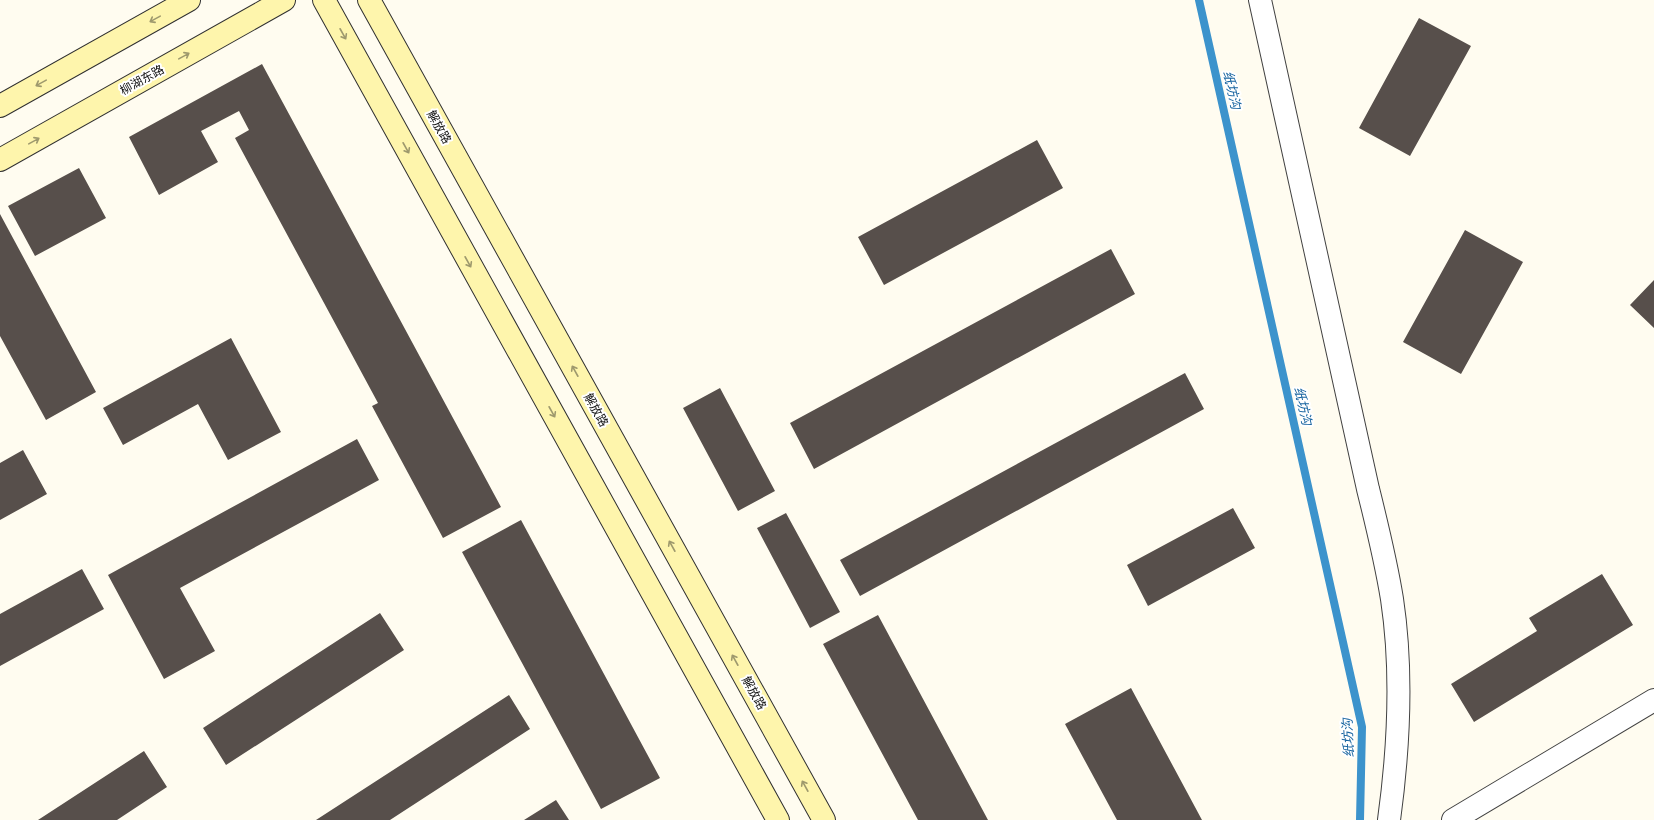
<svg xmlns="http://www.w3.org/2000/svg" width="1654" height="820" font-family="'Roboto Serif','Noto Sans SC',serif">
  <rect width="100%" height="100%" fill="#fffcf0"/>
  <g fill="none" stroke-linecap="round" stroke-linejoin="round">
    <path stroke="#3c93cc" stroke-width="8" d="M1199,0L1362,727L1360,820"/>
  </g>
  <path fill="#574f4b" d="M1419,18L1471,46L1410,156L1359,128Z
    M262,64L501,507L443,538L372,406L378,403L235,138L249,130L239,111L201,131L218,162L159,195L129,137Z
    M1037,140L1063,188L884,285L858,237Z
    M79,168L106,218L35,256L8,206Z
    M0,214L96,392L46,420L0,336Z
    M1465,230L1523,262L1461,374L1403,342Z
    M1111,249L1135,294L814,469L790,423Z
    M1654,280V328L1630,305Z
    M231,338L281,432L228,460L198,404L123,445L103,408Z
    M1185,373L1204,409L860,596L840,560Z
    M720,388L775,491L738,511L683,408Z
    M357,439L379,480L180,588L215,651L164,679L108,575Z
    M23,450L47,494L0,520V463Z
    M1233,508L1255,548L1148,606L1127,565Z
    M786,513L840,612L810,628L757,528Z
    M521,520L660,778L601,809L462,552Z
    M82,569L104,609L0,666V614Z
    M1602,574L1633,625L1474,722L1451,684L1537,631L1529,618Z
    M380,613L404,650L226,765L203,728Z
    M878,615L988,820H918L823,644Z
    M1131,688L1202,820H1117L1065,724Z
    M509,695L530,729L390,820H316Z
    M144,751L167,787L117,820H38Z
    M556,800L569,820H524Z"/>
  <g fill="none" stroke-linecap="round" stroke-linejoin="round">
    <g stroke="#414141" stroke-width="24">
      <path id="minor" d="M1260,0L1368,489C1377,525 1386,562 1392,599C1403,672 1399,747 1389,820
        M1453,820L1654,700"/>
    </g>
    <g stroke="#303030" stroke-width="24">
      <path id="secondary" d="M324,0L778,820
        M369,0L824,820
        M0,106L189,0
        M0,160L284,0"/>
    </g>
    <use href="#minor" stroke="#fff" stroke-width="22"/>
    <use href="#secondary" stroke="#fef5ac" stroke-width="22"/>
  </g>
  <defs><path id="oneway-shaft" d="M-6 0H5M1.5-3L5.5 0L1.5 3" fill="none" stroke-width="1.6" stroke-linecap="round" stroke-linejoin="round"/></defs>
  <g stroke="#9e996d">
    <use href="#oneway-shaft" transform="translate(155 19) rotate(151)"/>
    <use href="#oneway-shaft" transform="translate(343 34) rotate(61)"/>
    <use href="#oneway-shaft" transform="translate(184 56) rotate(-29)"/>
    <use href="#oneway-shaft" transform="translate(41 83) rotate(151)"/>
    <use href="#oneway-shaft" transform="translate(34 141) rotate(-29)"/>
    <use href="#oneway-shaft" transform="translate(406 148) rotate(61)"/>
    <use href="#oneway-shaft" transform="translate(468 262) rotate(61)"/>
    <use href="#oneway-shaft" transform="translate(575 371) rotate(-119)"/>
    <use href="#oneway-shaft" transform="translate(552 412) rotate(61)"/>
    <use href="#oneway-shaft" transform="translate(672 546) rotate(-119)"/>
    <use href="#oneway-shaft" transform="translate(735 660) rotate(-119)"/>
    <use href="#oneway-shaft" transform="translate(805 786) rotate(-119)"/>
  </g>
  <g text-anchor="middle" dominant-baseline="central" stroke-width="4" stroke-linejoin="round" paint-order="stroke">
    <g font-size="12" fill="#0e0e0e" stroke="#fff">
      <text transform="translate(142 80) rotate(-29)">柳湖东路</text>
      <text transform="translate(439 127) rotate(61)">解放路</text>
      <text transform="translate(596 410) rotate(61)">解放路</text>
      <text transform="translate(754 693) rotate(61)">解放路</text>
    </g>
    <g font-size="13" font-style="italic" fill="#1864a0" stroke="#fff">
      <text transform="translate(1232 90) rotate(77)">纸坊沟</text>
      <text transform="translate(1303 406) rotate(77)">纸坊沟</text>
      <text transform="translate(1348 738) rotate(-93)">纸坊沟</text>
    </g>
  </g>
</svg>
